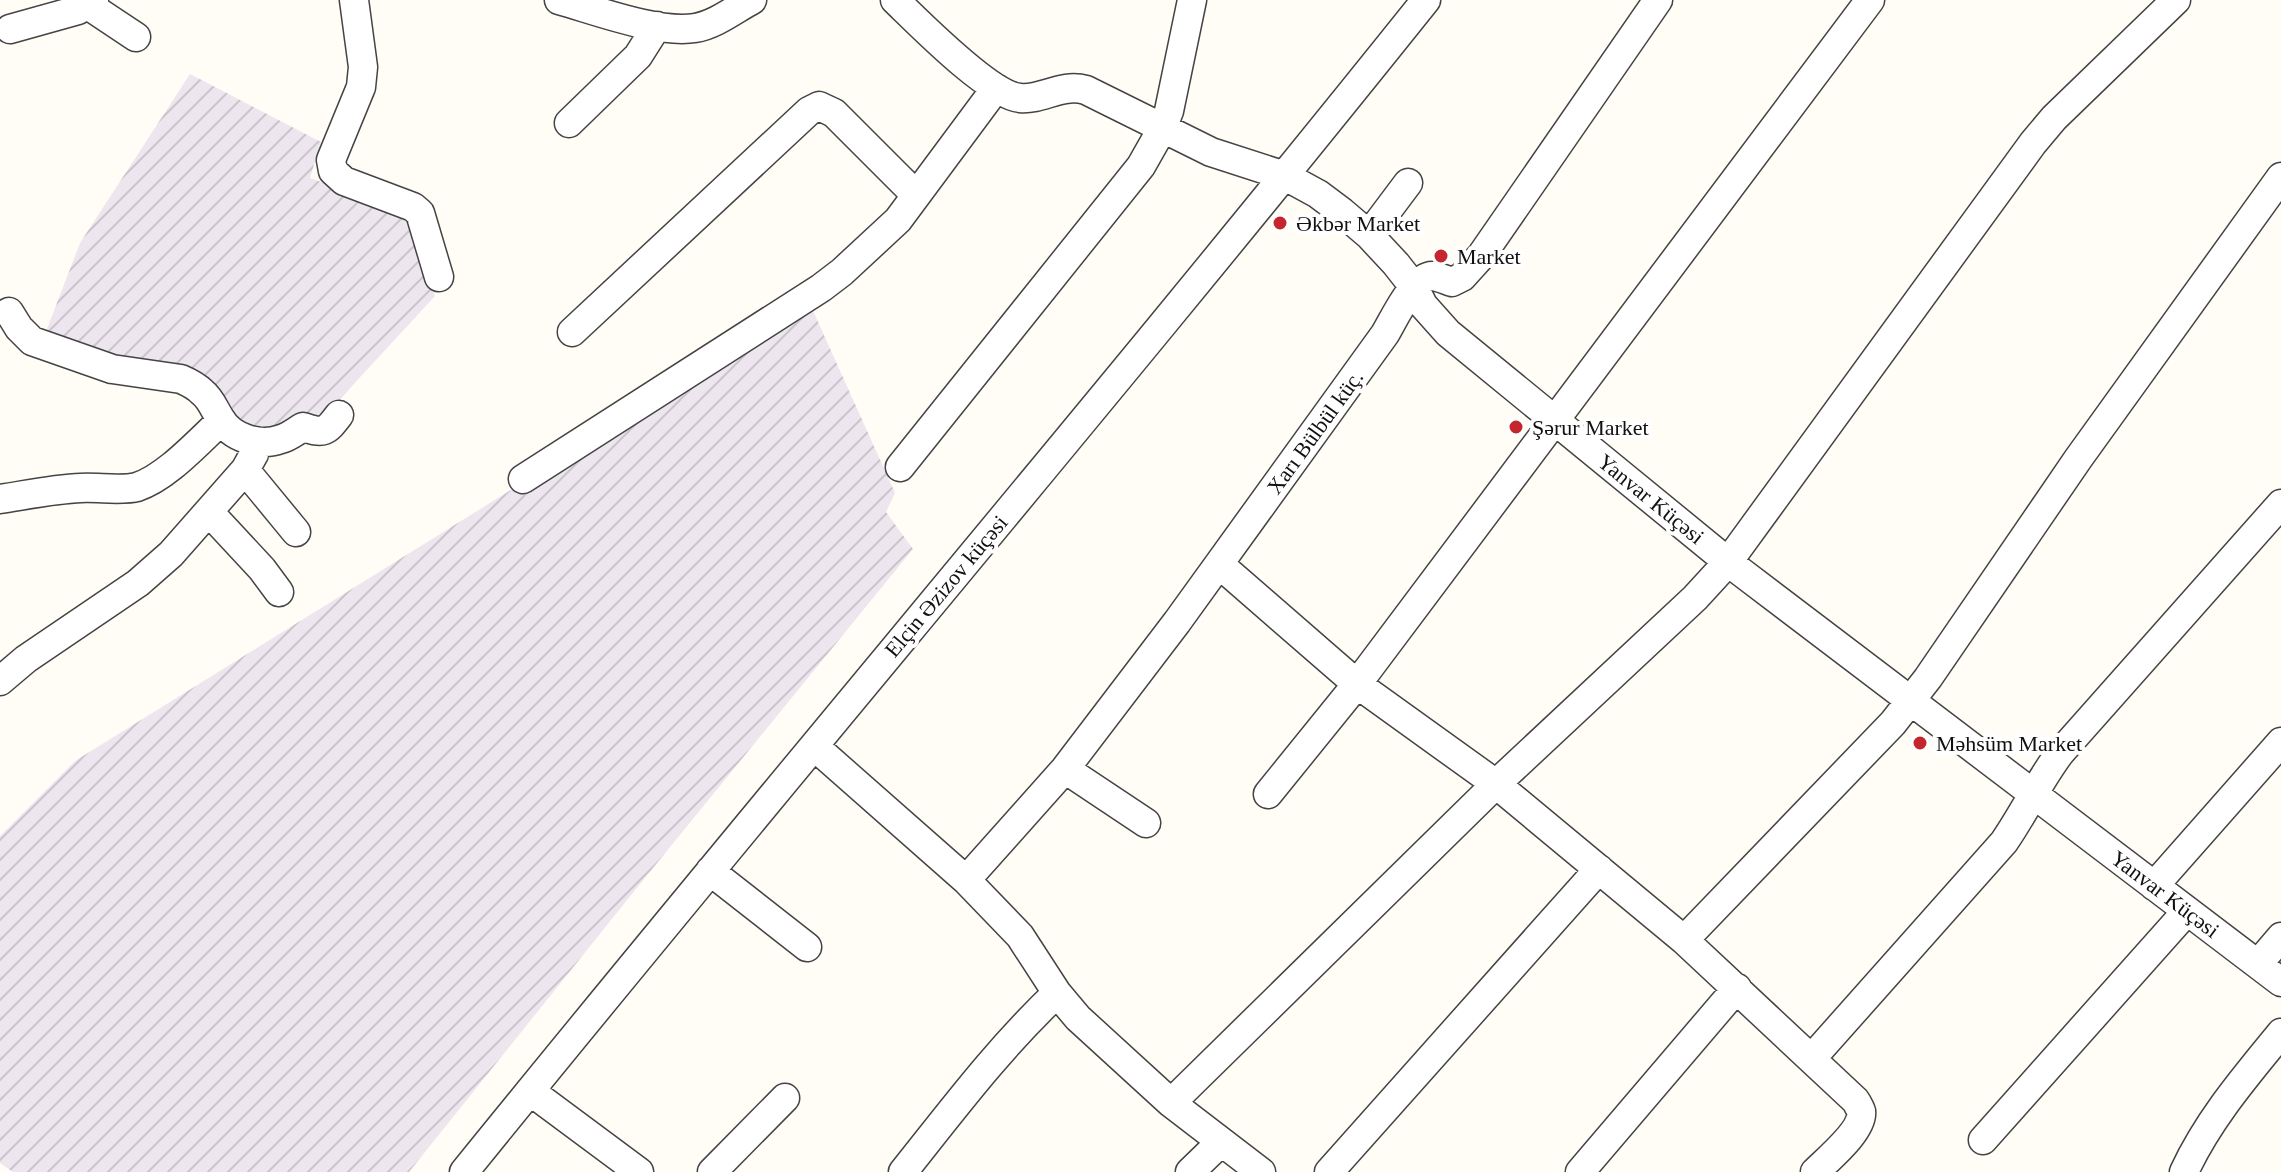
<svg xmlns="http://www.w3.org/2000/svg" width="2281" height="1172" font-family="'Times New Roman',serif">
  <defs>
    <pattern id="industrial-furrows" width="10" height="10" patternUnits="userSpaceOnUse" patternTransform="scale(2)"><rect width="10" height="10" fill="#eee6ef"/><path d="M-1 1l2-2M0 10L10 0M9 11l2-2" fill="none" stroke="#cbc4cc"/></pattern>
  </defs>
  <rect width="100%" height="100%" fill="#fffdf5"/>
  <path fill="url(#industrial-furrows)" d="M190,74L321,142L310,178L410,214L435,296L317,424L290,426L257,432L121,360L45,334L80,243Z
    M810,304L895,493L886,512L913,549L644,879L409,1172H13L0,1163V836L75,761Z"/>
  <g fill="none" stroke-linecap="round" stroke-linejoin="round">
    <g stroke="#444" stroke-width="31">
      <path id="minor" d="M354,0L363,67L361,87L331,160L333,171L344,181L413,207L420,213L439,277
        M559,0C595,10 658,34 695,28C715,25 735,9 752,0
        M895,0C919,23 989,95 1020,98C1043,100 1061,83 1086,90L1211,152L1285,176L1318,194L1342,212L1369,235L1396,264L1414,287L1423,305L1448,333L1728,562L2281,982
        M88,5L136,37
        M10,29L78,10L94,0
        M569,123L638,56L657,26
        M1369,235L1408,183
        M9,312L19,328L32,341L112,369L181,379C188,382 196,386 202,392C211,399 214,409 220,418C231,438 260,447 281,439C289,437 296,431 303,427C324,434 326,432 339,415
        M572,332L809,111L819,106L834,113L916,195
        M900,467L1141,166L1162,129L1169,111L1192,0
        M245,470L296,532
        M523,479L821,288L842,272L898,220L996,88
        M0,499C26,495 54,489 81,488C98,487 122,491 137,487C167,477 198,442 221,421
        M209,512L262,569L279,592
        M1219,564L1357,684L1496,784L1684,940L1855,1100C1856,1101 1861,1110 1861,1111C1864,1130 1827,1160 1815,1172
        M0,681L26,659L138,583L171,554L245,470L254,454L256,441
        M814,746L966,880L1020,936L1057,993L1078,1018L1171,1103L1261,1172
        M1065,769L1146,823
        M1268,794L1357,684L1870,0
        M710,871L807,947
        M966,880L1065,769L1177,622L1385,334C1394,319 1414,275 1433,276C1439,277 1446,280 1452,282L1462,277L1481,256L1658,0
        M2154,886L2281,742
        M1684,940L1893,723L1928,678L2078,459L2281,177
        M2258,964L2281,937
        M1812,1058L2004,842C2024,813 2039,781 2060,753L2281,504
        M530,1091L639,1172
        M1171,1103L1496,784L1695,598L1728,562L2033,143L2054,118L2176,0
        M1983,1140L2187,911
        M464,1172C782,779 1110,395 1426,0
        M712,1172L785,1098
        M903,1172C954,1108 998,1049 1057,993
        M1190,1172L1221,1142
        M1329,1172L1599,869
        M1580,1172L1737,988
        M2184,1172C2208,1120 2245,1077 2281,1033"/>
    </g>
    <use href="#minor" stroke="#fff" stroke-width="28"/>
  </g>
  <g fill="#c4262e" stroke="#fff" stroke-width="3">
    <circle cx="1280" cy="223" r="8"/>
    <circle cx="1441" cy="256" r="8"/>
    <circle cx="1516" cy="427" r="8"/>
    <circle cx="1920" cy="743" r="8"/>
  </g>
  <g text-anchor="middle" dominant-baseline="central" stroke-width="8" stroke-linejoin="round" paint-order="stroke">
    <g font-size="22" fill="#111" stroke="#fff" text-anchor="start">
      <text x="1296" y="223">Əkbər Market</text>
      <text x="1457" y="256">Market</text>
      <text x="1532" y="427">Şərur Market</text>
      <text x="1936" y="743">Məhsüm Market</text>
    </g>
    <g font-size="22" fill="#111" stroke="#fff">
      <text transform="translate(1315 432) rotate(-54)">Xarı Bülbül küç.</text>
      <text transform="translate(1651 499) rotate(39)">Yanvar Küçəsi</text>
      <text transform="translate(946 586) rotate(-50)">Elçin Əzizov küçəsi</text>
      <text transform="translate(2165 894) rotate(37)">Yanvar Küçəsi</text>
    </g>
  </g>
</svg>
